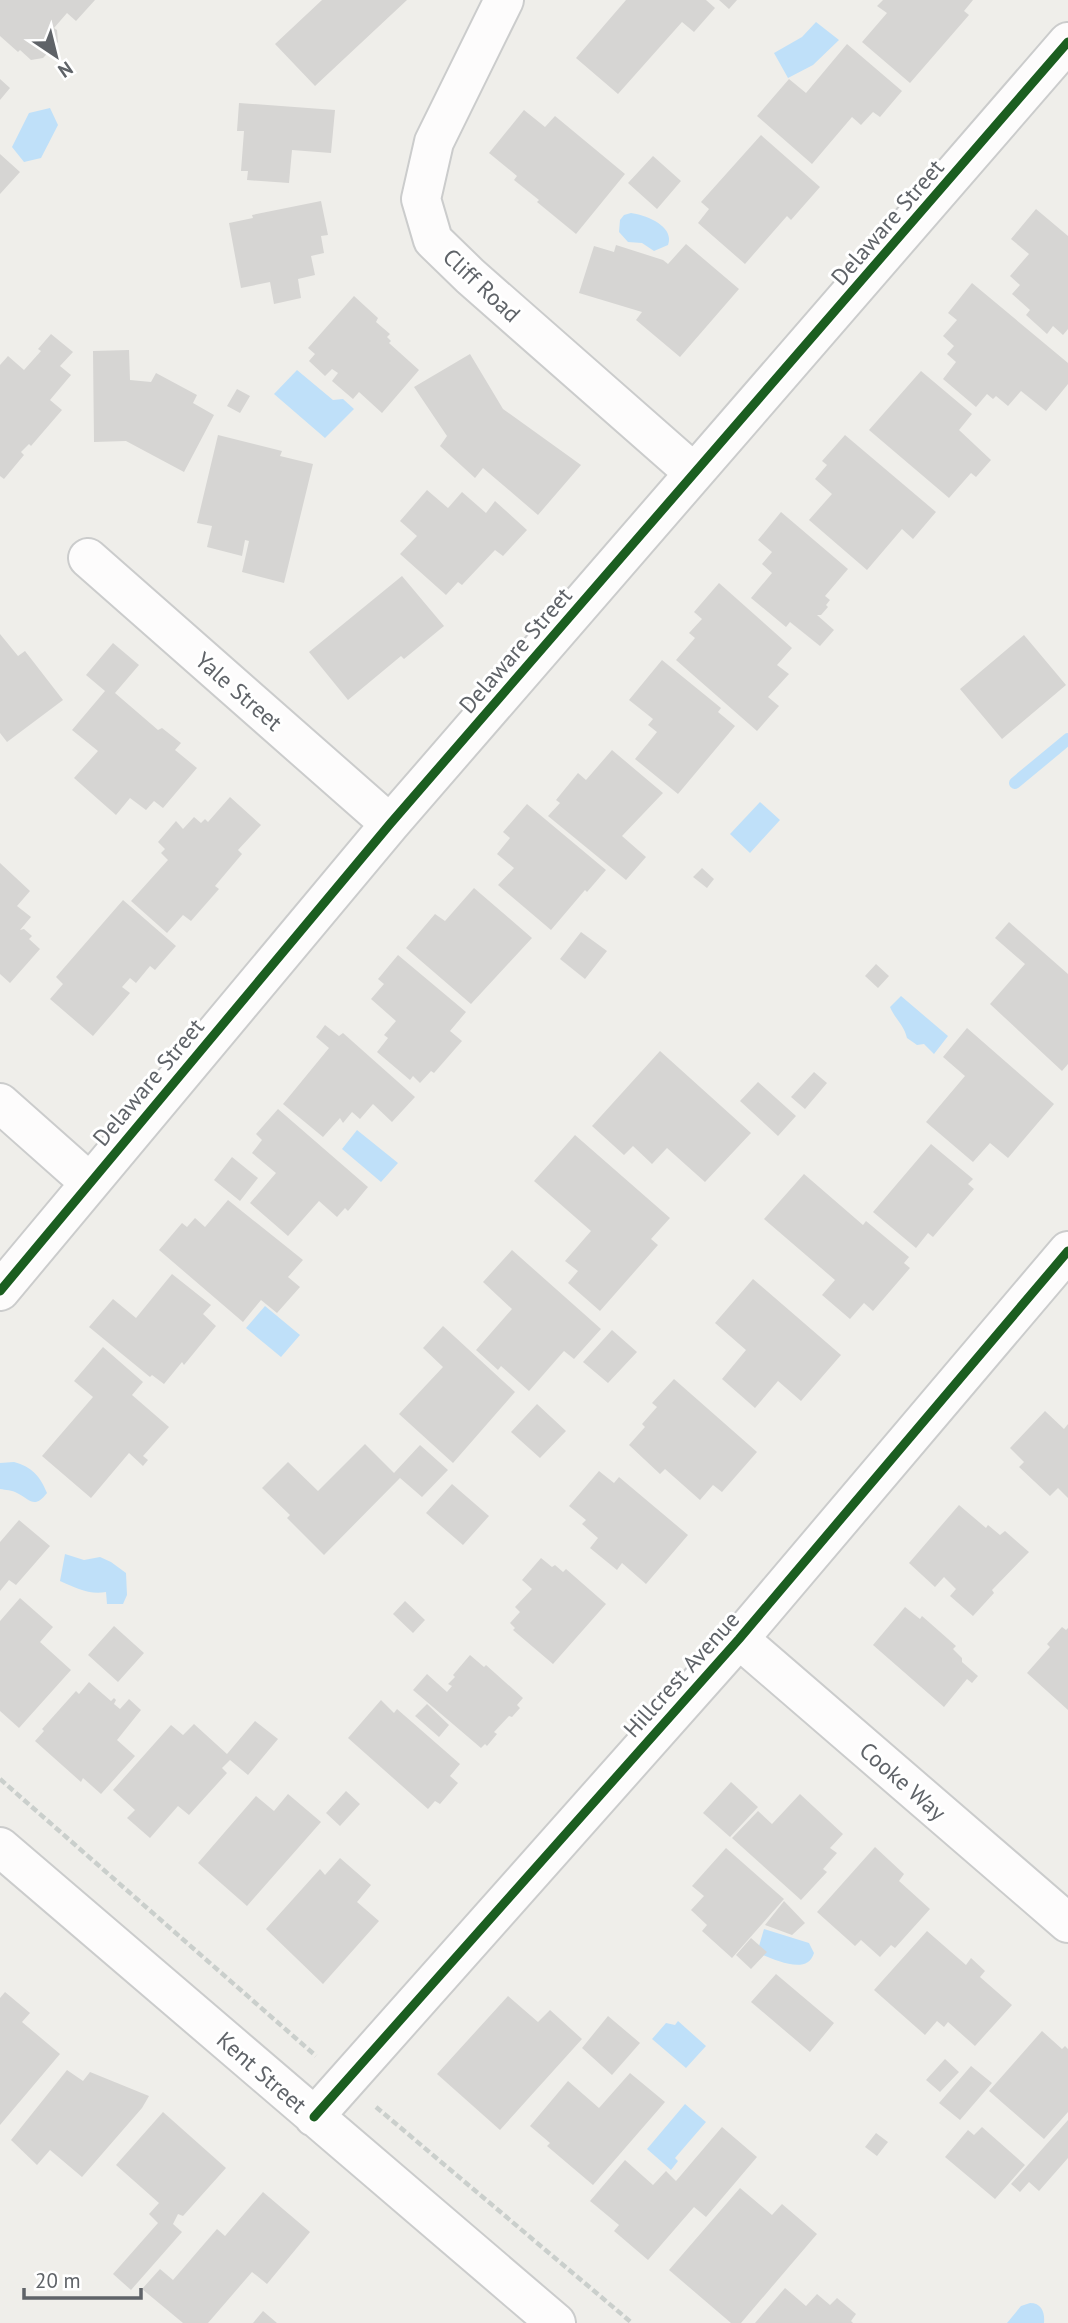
<svg xmlns="http://www.w3.org/2000/svg" width="1068" height="2323" font-family="'PT Sans',sans-serif">
  <rect width="100%" height="100%" fill="#efeeea"/>
  <path fill="#bfe0f9" d="M816,22L839,40L813,65L788,78L774,53L802,37Z
    M50,108L58,125L41,158L24,162L12,147L29,113Z
    M631,213C646,215 675,226 668,245L654,251L642,243L628,242L619,232L620,220L624,215Z
    M297,370L333,400L343,399L354,409L325,438L274,394Z
    M760,802L780,820L750,853L730,834Z
    M901,996L948,1036L934,1054L924,1044L917,1045L907,1038C904,1025 895,1019 890,1007Z
    M357,1130L398,1163L381,1182L342,1149Z
    M265,1306L300,1335L281,1357L246,1328Z
    M14,1462C32,1467 40,1476 47,1493C34,1510 30,1499 17,1493C12,1490 6,1490 0,1489V1463Z
    M65,1554L84,1560L100,1557L111,1562L126,1573L127,1595L123,1604H107L106,1592C89,1595 76,1588 60,1581Z
    M764,1929L809,1943L814,1953C807,1977 773,1958 757,1953Z
    M678,2021L706,2046L686,2068L652,2039L666,2023L675,2025Z
    M685,2104L706,2122L675,2158L678,2161L671,2170L647,2149Z
    M1030,2303C1042,2303 1045,2313 1044,2323H1007L1021,2306Z"/>
  <g fill="none" stroke-linecap="round" stroke-linejoin="round">
    <path stroke="#bfe0f9" stroke-width="12" d="M1015,783L1068,739"/>
  </g>
  <path fill="#d6d5d3" d="M0,0H95L76,21L67,13L54,28L57,30L58,42L43,58L31,60L20,50L18,52L0,36Z
    M322,0H407L315,86L275,44Z
    M626,0H706L715,8L694,32L682,22L618,94L576,58Z
    M719,0H737L729,9Z
    M883,0H973L964,11L969,15L910,83L862,42L887,13L877,6Z
    M847,44L902,91L880,117L873,112L861,125L852,117L812,164L757,116L789,79L806,93Z
    M0,79L10,88L0,100Z
    M239,103L335,110L331,153L292,150L289,183L247,180L248,171H241L244,131H237Z
    M524,110L545,127L555,116L625,174L576,234L537,202L539,200L514,180L517,176L489,153Z
    M761,135L820,187L791,220L787,216L745,264L698,223L709,209L701,202Z
    M0,154L20,172L0,194Z
    M653,156L681,181L657,209L628,183Z
    M321,201L328,235L321,236L324,253L311,256L315,275L298,279L301,298L274,304L270,282L241,288L229,223L253,218L252,215Z
    M1036,209L1068,236V329L1063,335L1053,326L1047,334L1026,315L1030,310L1012,294L1020,285L1010,276L1029,254L1011,239Z
    M686,244L739,289L680,357L636,320L642,312L579,293L594,246L614,252L616,245L663,260L668,264Z
    M972,283L1068,363V384L1046,411L1021,391L1008,406L996,396L993,399L987,394L976,407L943,379L956,362L947,354L954,346L943,336L957,320L948,313Z
    M354,296L378,318L376,322L390,334L387,337L391,341L389,343L419,370L382,413L359,392L353,399L332,381L338,373L332,369L325,376L309,361L315,354L308,348Z
    M51,334L73,352L60,366L71,375L50,400L62,410L31,446L29,444L21,452L24,455L4,479L0,476V365L8,356L24,370L41,351L38,349Z
    M129,350L130,380L151,382L156,373L197,395L193,403L214,415L184,472L126,441L94,442L93,351Z
    M470,354L503,409L581,465L538,515L483,468L475,478L440,446L447,436L414,387Z
    M921,371L972,414L959,430L991,460L976,477L971,473L949,498L869,430Z
    M237,389L250,396L240,413L227,406Z
    M218,435L282,451L280,456L313,464L284,583L242,572L249,541L245,540L242,556L207,547L212,526L197,523Z
    M845,435L936,512L913,539L902,529L867,570L809,520L832,494L815,479L827,465L822,461Z
    M427,490L448,508L462,492L486,513L495,501L527,530L503,556L495,550L462,585L458,582L446,595L400,554L417,536L400,521Z
    M781,512L848,569L825,596L830,600L826,605L828,607L821,615H817L834,630L820,646L790,622L786,627L751,598L772,573L762,564L772,552L758,540Z
    M402,576L444,626L404,659L401,656L348,700L309,652Z
    M719,583L792,648L777,665L789,674L768,697L779,706L757,731L676,660L695,638L689,633L702,619L694,612Z
    M0,634L18,656L25,651L63,700L7,742L0,733Z
    M1024,635L1066,685L1002,739L960,689Z
    M113,643L139,665L115,693L158,730L162,728L181,743L175,750L197,768L163,808L154,801L146,810L130,798L116,815L74,778L98,751L72,730L105,691L86,675Z
    M662,660L721,708L718,712L735,726L678,794L635,759L657,732L648,725L653,719L629,700Z
    M612,750L663,793L622,836L646,857L626,880L548,816L560,803L556,800L578,773L586,780Z
    M230,797L261,825L238,850L242,854L215,886L219,889L191,921L183,915L167,933L131,901L168,860L161,853L165,849L158,842L176,821L183,829L194,817L201,823L205,819L208,822Z
    M527,804L606,870L587,892L585,890L551,930L498,885L514,868L497,854L510,838L503,832Z
    M0,863L30,891L17,906L31,917L20,930L24,929L32,936L29,939L40,949L10,983L0,974Z
    M702,868L714,879L707,888L693,877Z
    M474,888L532,938L471,1004L406,948L435,914L445,921Z
    M123,900L176,946L155,970L150,966L136,983L130,978L122,987L130,993L93,1036L50,999L63,984L56,977Z
    M1009,922L1068,974V1064L1062,1071L990,1004L1025,964L995,938Z
    M581,932L607,951L585,979L560,959Z
    M398,955L466,1012L450,1031L462,1041L434,1073L431,1071L420,1083L413,1076L410,1080L377,1052L388,1038L384,1035L396,1021L371,999L384,984L378,979Z
    M876,964L889,976L878,988L865,976Z
    M325,1025L339,1036L343,1033L415,1097L392,1122L373,1104L360,1119L352,1112L343,1123L340,1118L323,1137L283,1104L329,1048L316,1037Z
    M967,1028L1054,1104L1008,1158L990,1143L973,1162L926,1122L965,1076L943,1057Z
    M660,1051L751,1133L705,1182L667,1148L652,1164L633,1146L624,1155L592,1126Z
    M814,1072L827,1083L805,1109L791,1097Z
    M758,1082L796,1116L778,1136L740,1101Z
    M278,1109L368,1187L348,1211L345,1208L337,1217L319,1201L288,1236L250,1203L276,1173L252,1153L262,1140L256,1134Z
    M575,1135L670,1218L651,1239L658,1245L600,1311L568,1283L578,1271L565,1261L591,1231L534,1181Z
    M931,1144L973,1179L968,1184L974,1189L933,1237L928,1233L916,1248L873,1212Z
    M232,1157L258,1178L240,1201L214,1180Z
    M804,1174L863,1225L866,1221L909,1257L904,1263L910,1268L873,1311L864,1303L850,1319L822,1295L835,1280L764,1219Z
    M228,1200L303,1260L288,1277L300,1287L277,1313L261,1300L243,1322L159,1250L182,1223L187,1227L195,1218L205,1227Z
    M512,1250L601,1329L574,1359L564,1351L529,1391L501,1366L498,1370L476,1350L512,1309L483,1282Z
    M172,1274L211,1305L203,1314L216,1326L184,1365L182,1362L164,1384L152,1375L150,1377L89,1327L113,1299L136,1318Z
    M753,1279L841,1355L801,1401L778,1381L755,1408L722,1379L746,1350L715,1323Z
    M443,1326L515,1392L453,1463L399,1414L443,1367L423,1348Z
    M612,1330L637,1352L608,1383L583,1362Z
    M103,1347L143,1382L132,1395L169,1427L143,1456L148,1460L143,1466L129,1453L91,1498L42,1456L93,1397L74,1381Z
    M674,1379L757,1452L722,1492L713,1485L700,1500L665,1469L660,1474L629,1445L645,1427L642,1424L657,1407L652,1403Z
    M537,1404L566,1431L540,1458L511,1432Z
    M1045,1411L1064,1429L1068,1424V1498L1058,1488L1050,1496L1019,1467L1024,1462L1010,1448Z
    M365,1444L394,1473L420,1445L448,1470L422,1497L400,1478L324,1555L287,1518L290,1515L262,1488L288,1462L318,1491Z
    M599,1471L614,1483L619,1477L688,1535L646,1584L622,1563L617,1570L590,1548L598,1538L582,1524L586,1520L569,1506Z
    M452,1484L489,1516L463,1545L426,1513Z
    M959,1505L986,1528L988,1525L1000,1535L1005,1531L1029,1552L992,1590L994,1593L973,1616L950,1596L956,1589L944,1577L935,1587L909,1563Z
    M19,1520L50,1546L16,1585L9,1580L0,1591V1542Z
    M541,1558L552,1567L555,1565L563,1572L566,1569L606,1604L553,1664L513,1630L515,1628L510,1623L520,1612L515,1607L532,1589L522,1580Z
    M20,1598L53,1627L40,1642L71,1670L19,1728L0,1711V1621Z
    M405,1601L425,1620L413,1633L393,1614Z
    M905,1607L920,1619L922,1616L956,1646L953,1649L962,1658V1662L978,1676L972,1683L967,1679L944,1707L873,1645Z
    M114,1626L144,1653L118,1682L88,1655Z
    M1062,1627L1066,1630L1068,1628V1710L1027,1673L1050,1647L1047,1644Z
    M470,1655L484,1667L486,1665L523,1698L517,1705L520,1708L512,1717L509,1716L494,1732L497,1734L487,1746L485,1744L481,1748L413,1690L427,1674L447,1692L452,1686L448,1684L455,1677L453,1675Z
    M89,1682L111,1701L114,1698L116,1700L114,1704L120,1709L129,1699L141,1710L117,1740L135,1756L101,1794L83,1778L81,1782L35,1741L44,1731L42,1729L76,1691L79,1694Z
    M381,1700L394,1713L397,1709L460,1764L450,1776L458,1783L440,1804L435,1801L428,1809L348,1738Z
    M427,1704L449,1725L439,1737L415,1716Z
    M255,1721L278,1739L248,1775L230,1760L222,1768L227,1773L189,1815L178,1806L150,1838L127,1818L135,1810L113,1790L171,1725L183,1735L194,1724L227,1754Z
    M731,1782L758,1807L730,1837L703,1813Z
    M346,1791L360,1804L340,1826L326,1813Z
    M288,1794L321,1822L247,1906L198,1863L256,1796L274,1811Z
    M800,1794L843,1834L830,1848L837,1853L823,1869L827,1872L801,1900L732,1838L758,1811L772,1824Z
    M875,1847L904,1874L899,1881L930,1909L895,1948L891,1945L880,1957L861,1940L855,1946L817,1912Z
    M726,1848L784,1899L732,1958L702,1931L707,1925L691,1910L704,1896L692,1886Z
    M340,1858L371,1885L357,1902L379,1921L323,1984L266,1929L320,1869L325,1875Z
    M784,1901L805,1923L792,1935L765,1925Z
    M927,1931L966,1965L971,1958L985,1971L980,1977L1012,2005L975,2046L948,2022L944,2027L937,2021L925,2035L874,1990Z
    M751,1938L767,1952L751,1969L736,1955Z
    M776,1974L834,2023L810,2052L751,2002Z
    M5,1992L30,2013L22,2022L60,2054L0,2125V1998Z
    M508,1996L538,2022L550,2010L582,2039L500,2130L437,2074Z
    M608,2016L640,2043L612,2075L582,2048Z
    M1042,2031L1062,2049L1065,2046L1068,2049V2112L1044,2139L989,2091Z
    M945,2059L959,2072L940,2092L926,2080Z
    M971,2066L992,2083L960,2120L939,2103Z
    M67,2070L83,2081L90,2072L149,2096L142,2108L82,2177L50,2150L37,2165L11,2140Z
    M630,2073L665,2102L593,2185L547,2146L550,2143L530,2126L568,2081L599,2108Z
    M163,2112L226,2168L183,2216L178,2214L173,2224L182,2232L131,2290L113,2274L158,2223L149,2214L159,2203L116,2165Z
    M1068,2120V2158L1039,2191L1029,2182L1020,2192L1011,2184Z
    M722,2127L757,2157L706,2217L694,2207L648,2260L614,2231L619,2225L590,2201L625,2160L653,2185L666,2171L676,2181Z
    M982,2127L1025,2165L995,2199L945,2157L968,2130L974,2135Z
    M876,2133L888,2142L877,2156L865,2147Z
    M740,2188L772,2215L782,2204L817,2234L741,2323H731L669,2270Z
    M263,2192L310,2232L267,2284L252,2272L208,2323H183L142,2289L160,2269L173,2280L217,2229L225,2236Z
    M785,2288L806,2306L817,2294L830,2305L837,2298L856,2314L851,2321L853,2323H755Z
    M263,2311L277,2323H253Z"/>
  <g fill="none" stroke-linecap="round" stroke-linejoin="round">
    <g stroke="#cbcccc" stroke-width="42">
      <path id="minor" d="M504,0L434,142L421,199L433,240L470,276L694,473
        M88,558L390,824
        M0,1103L89,1182
        M0,1291L390,824L1068,42
        M739,1639L1068,1923
        M0,1847L556,2323
        M314,2117L739,1639L1068,1251"/>
    </g>
    <path stroke="#cacfcc" stroke-width="4.5" stroke-dasharray="7 3.5" stroke-linecap="butt" d="M0,1779L316,2056
      M376,2107L632,2323"/>
    <use href="#minor" stroke="#fdfcfc" stroke-width="38"/>
    <g stroke="#fff" stroke-width="13">
      <path id="cycleway" d="M0,1291L390,824L1068,42
        M314,2117L739,1639L1068,1251"/>
    </g>
    <use href="#cycleway" stroke="#1b5e20" stroke-width="9"/>
  </g>
  <g text-anchor="middle" dominant-baseline="central" stroke-width="6" stroke-linejoin="round" paint-order="stroke">
    <g font-size="23" fill="#5f6368" stroke="#fff">
      <text transform="translate(887 222) rotate(-49)">Delaware Street</text>
      <text transform="translate(482 285) rotate(43)">Cliff Road</text>
      <text transform="translate(515 650) rotate(-49)">Delaware Street</text>
      <text transform="translate(239 691) rotate(41)">Yale Street</text>
      <text transform="translate(148 1082) rotate(-50)">Delaware Street</text>
      <text transform="translate(681 1674) rotate(-48)">Hillcrest Avenue</text>
      <text transform="translate(903 1781) rotate(41)">Cooke Way</text>
      <text transform="translate(262 2072) rotate(41)">Kent Street</text>
    </g>
  </g>
  <g transform="translate(56 56) rotate(145)" stroke="#ffffff" stroke-width="5" paint-order="stroke">
  <path d="M0-5L12 26L0 18L-12 26Z" fill="#5f6368"/>
  <text y="-10" font-size="19" font-weight="bold" text-anchor="middle" fill="#5f6368">N</text>
  </g>
  <path d="M24 2288v10h117v-10" fill="none" stroke="#5f6368" stroke-width="3.5"/>
  <text x="35" y="2288" font-size="21" fill="#5f6368" stroke="#ffffff" stroke-width="5" paint-order="stroke">20 m</text>
</svg>
